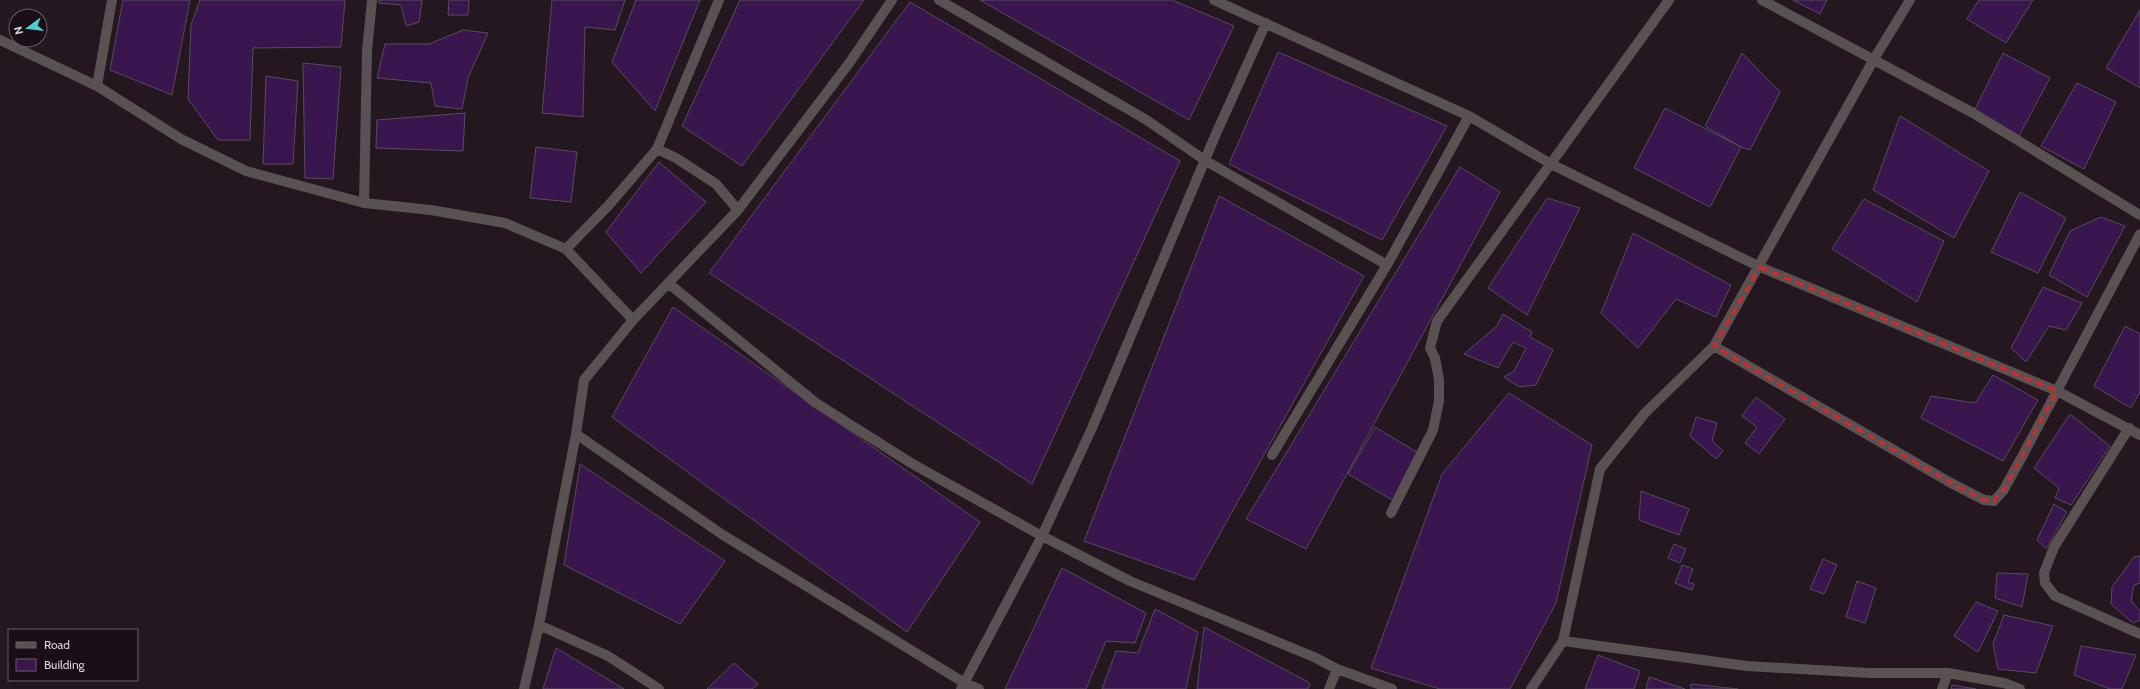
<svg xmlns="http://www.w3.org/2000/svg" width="2140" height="689" font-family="Cabin,sans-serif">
  <rect width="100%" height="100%" fill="#241720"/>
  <path fill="#3a164f" stroke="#554d5b" d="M123,0H190L172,95L110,70Z
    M200,0H345L341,47L253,48L250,140H218L188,99L191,25Z
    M379,0H422L419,22L406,26L401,5L379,3Z
    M449,0H469L468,15H448Z
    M552,0H625L615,30L585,27L583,117L542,113Z
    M636,0H700L655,111L612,62Z
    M740,0H864L742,166L682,126Z
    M980,0H1172L1234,26L1189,120Z
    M1793,0H1827L1820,14Z
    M1979,0H2033L2006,43L1967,19Z
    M910,2L1180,161L1032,484L709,273Z
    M2140,10V88L2106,68Z
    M463,30L488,33L468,78L462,109L435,106L431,83L377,78L385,44H429Z
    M1278,52L1447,126L1382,240L1229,164Z
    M1742,53L1780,92L1750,150L1741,147L1705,126Z
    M2003,53L2050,78L2019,136L1973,113Z
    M303,63L341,67L333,179L305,178Z
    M266,76L298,81L293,164H263Z
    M2077,83L2116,102L2084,169L2041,146Z
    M1665,108L1741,147L1710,207L1634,168Z
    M465,113L463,151L376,148L377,120Z
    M1900,116L1989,171L1954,238L1873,190Z
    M536,147L577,152L571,202L530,198Z
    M659,162L706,202L641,273L606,232Z
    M1460,167L1500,192L1306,549L1246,519Z
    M2020,192L2066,218L2038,273L1991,252Z
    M1219,196L1364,276L1194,580L1084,541Z
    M1547,198L1580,208L1527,315L1488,288Z
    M1864,199L1944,241L1917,302L1832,249Z
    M2101,217L2125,226L2087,297L2049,275L2070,231Z
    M1633,233L1731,285L1716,317L1676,299L1638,348L1601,313Z
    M2043,287L2082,303L2066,330L2049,326L2026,362L2011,348Z
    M673,307L980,522L907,632L612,417Z
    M1503,314L1532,332L1530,337L1553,350L1536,385L1519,387L1504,377L1514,371L1526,348L1513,342L1498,368L1464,354L1497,326Z
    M2125,326L2140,334V392L2131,408L2094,386Z
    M1993,375L2038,400L2003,461L1921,418L1931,396L1975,403Z
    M1509,393L1592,445L1556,603L1510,689H1440L1371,668L1442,474Z
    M1756,397L1785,419L1759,454L1745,443L1757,427L1742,416Z
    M2070,414L2110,446L2071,505L2055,498L2059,488L2034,468Z
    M1696,417L1717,423L1712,441L1723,451L1716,459L1690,436Z
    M1375,427L1420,454L1394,501L1348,474Z
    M580,464L725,561L680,624L564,565Z
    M1641,491L1689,509L1679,535L1639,520Z
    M2054,504L2067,512L2046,549L2037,540Z
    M1674,544L1686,549L1680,563L1668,558Z
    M2140,556V583L2134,585L2131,601L2140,611V620L2133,623L2111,604L2112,587L2134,557Z
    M1823,559L1837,565L1824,594L1810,589Z
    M1682,565L1693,569L1688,582L1694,584L1692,590L1675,583Z
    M1062,568L1146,613L1135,643L1106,641L1086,689H1005Z
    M1997,573L2028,574L2022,607L1995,598Z
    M1857,581L1876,588L1865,623L1846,617Z
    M1976,602L1998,611L1978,652L1954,636Z
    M1155,609L1198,632L1186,689H1102L1116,651L1138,653Z
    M2004,615L2053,626L2036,673L1998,669L1993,644Z
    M1204,627L1310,683L1308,689H1197Z
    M2081,646L2136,655L2122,689H2110L2074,675Z
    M556,648L624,689H543Z
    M1598,655L1640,671L1634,689H1585Z
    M734,663L758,684L752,689H707Z
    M1649,677L1685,689H1646Z
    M1691,684L1738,689H1691Z
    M1952,685L1976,689H1951Z"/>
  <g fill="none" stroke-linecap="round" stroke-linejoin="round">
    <path stroke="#5a5153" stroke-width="10" d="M939,0L1145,119L1206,161L1387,265
      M1214,0L1469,116L1551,164L1760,267L2057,391L2140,435
      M1762,0L1973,113L2140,215
      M0,40L97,86L181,139L246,171L364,203L431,210L505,223L566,249L633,320
      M97,86L112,0
      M657,149L676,158L716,184L738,210
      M364,203L367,51L372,0
      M566,249L608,206L657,149L719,0
      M668,283L816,403L911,463L1042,536L1130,581L1314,657L1337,669L1392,689
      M1714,346L1951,483L1984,500L1994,501L2003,491L2024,453L2140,234
      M2129,428L2054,547L2044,573L2045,583L2055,596L2140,634
      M576,434L723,535L963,682L979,689
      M1272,455L1387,265L1469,116
      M1391,513L1433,430L1439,401V380L1435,358L1430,348L1437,321L1669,0
      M539,625L576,434L584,380L633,320L738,210L850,62L892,0
      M1563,641L1747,666L1869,673H1948L2004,683L2020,689
      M524,689L539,625L608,656L659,689
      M961,689L1042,536L1092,428L1215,136L1266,23
      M1329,689L1337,669
      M1531,689L1563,641L1600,469L1645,413L1714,346L1874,59L1910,0
      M1942,689L1948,673"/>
  </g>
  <path fill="none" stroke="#d62828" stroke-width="3" stroke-dasharray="8 5" stroke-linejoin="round" d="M1760,267L2057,391L2003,491L1994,501L1984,500L1951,483L1714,346Z"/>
  <rect x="8" y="629" width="130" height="52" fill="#1a0e17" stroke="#685e65"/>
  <rect x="16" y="642" width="20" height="6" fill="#5a5153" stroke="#685e65"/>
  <text x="44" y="649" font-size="12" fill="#ded5db">Road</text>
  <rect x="16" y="659" width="20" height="12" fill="#3a164f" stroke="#685e65"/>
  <text x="44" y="669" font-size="12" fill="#ded5db">Building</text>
  <g transform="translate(28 28) rotate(255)"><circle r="19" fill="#1a0e17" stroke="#685e65"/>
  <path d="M0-3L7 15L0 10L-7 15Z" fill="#51ccd2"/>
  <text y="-6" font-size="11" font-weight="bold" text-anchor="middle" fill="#ded5db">N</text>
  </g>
</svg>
